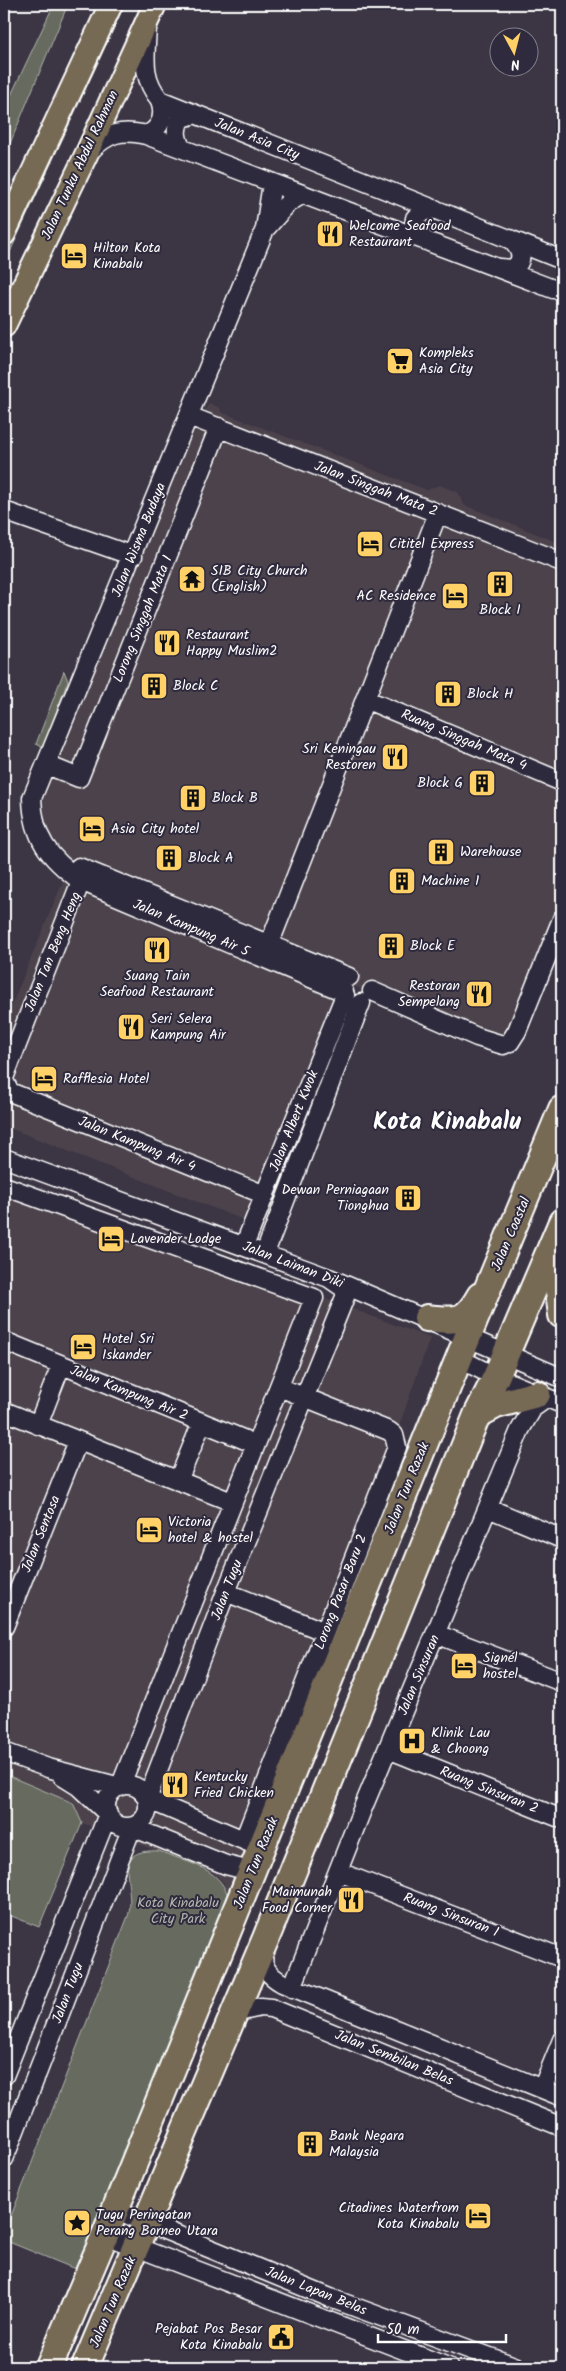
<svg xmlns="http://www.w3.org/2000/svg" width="566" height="2371" font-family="Kalam,sans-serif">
  <rect width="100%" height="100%" fill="#3c3544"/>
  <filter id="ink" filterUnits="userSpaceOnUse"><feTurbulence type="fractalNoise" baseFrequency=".02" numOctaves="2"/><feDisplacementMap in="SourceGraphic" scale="10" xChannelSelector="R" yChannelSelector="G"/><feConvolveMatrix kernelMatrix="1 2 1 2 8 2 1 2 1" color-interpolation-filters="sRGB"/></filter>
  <g filter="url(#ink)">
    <path fill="#4c424c" d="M209,403L220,408L221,412L427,490L439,485L458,492L464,505L562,544V936L517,1031L496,1044L341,981L246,1221L4,1126V1023L66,874L40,822L44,798L172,474Z
      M4,1178L430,1338L231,1907L224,1883L213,1872L82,1823L73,1803L4,1774Z"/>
    <path fill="#666b5e" stroke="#b2b5ae" d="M54,4H68L4,158V110Z
      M118,4H125L4,265V250Z
      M64,671L68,681L43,747L36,744Z
      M4,1774L73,1803L82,1823L39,1927L4,1913Z
      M159,1851C185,1862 219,1867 228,1896L80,2271L4,2240V2234L128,1916C137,1887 107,1848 159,1851Z"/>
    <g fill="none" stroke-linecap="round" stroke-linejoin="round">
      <g stroke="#fff" stroke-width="21">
        <path id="minor" d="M147,26C146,55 140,76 160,100L562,260
          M146,135C162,129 165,115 160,100
          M181,148C176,136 175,131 180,119L195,114
          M90,151C108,133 121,129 146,135L553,289
          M272,183L265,229L32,798C33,838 49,858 81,881L344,992
          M267,227L288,203L303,194
          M426,241L414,230L415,218L422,212L435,209
          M499,268L513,269C526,259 520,248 510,239
          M189,416L562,562
          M4,511L133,556
          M365,699L562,782
          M47,765L79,778L219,427
          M79,867L349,977
          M269,945L438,513
          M372,991L477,1037L503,1045L510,1042L517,1031L562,919
          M4,1078L81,881
          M4,1081L10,1092L265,1195
          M4,1158L329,1278L562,1378
          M4,1186L314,1298L120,1787L48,1768L4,1752
          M244,1246L345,995
          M265,1253L361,1003
          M4,1341L255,1444
          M460,1359L496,1377L562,1404
          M4,1411L232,1502
          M38,1425L61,1365
          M178,1481L202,1422
          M488,1508L562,1539
          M226,1592L325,1632
          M4,1627L78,1441
          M436,1634L562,1682
          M388,1749L562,1819
          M106 1806a21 21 0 1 1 42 0a21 21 0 1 1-42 0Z
          M244,1840L397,1447L394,1435L389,1431L279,1387
          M262,1848L147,1799L226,1592L345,1297V1289L329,1278
          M339,1872L562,1958
          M264,1949C260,1965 268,1975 282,1983L562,2097
          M292,1988L362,1810L520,1430L533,1408L547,1398
          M232,2022L238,2012L261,2007L271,2008L562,2127
          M4,2076L108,1814L78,1786L62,1776
          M542,2089L562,2040
          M4,2159L132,1827L226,1865L242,1869H253
          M116,2210L333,2299L517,2367
          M105,2235L448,2367"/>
      </g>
      <g stroke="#fff" stroke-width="26">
        <path id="major" d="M4,234L111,4
          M4,326L86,155L155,4"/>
      </g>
      <g stroke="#fff" stroke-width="30">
        <path id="highway" d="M561,1244L557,1276L562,1315
          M427,1318C457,1321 465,1323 480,1296
          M477,1415L496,1405L537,1394
          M49,2367L105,2235L468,1336L562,1109
          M85,2367L266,1938L477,1415L496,1377L562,1222"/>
      </g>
      <use href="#minor" stroke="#2f2a3d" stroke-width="18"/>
      <use href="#major" stroke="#776a54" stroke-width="22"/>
      <use href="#highway" stroke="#776a54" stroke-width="26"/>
    </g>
  </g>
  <defs>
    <g id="restaurant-square" transform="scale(1.4375)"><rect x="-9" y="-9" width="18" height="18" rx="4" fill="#ffd166" stroke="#2f2a3d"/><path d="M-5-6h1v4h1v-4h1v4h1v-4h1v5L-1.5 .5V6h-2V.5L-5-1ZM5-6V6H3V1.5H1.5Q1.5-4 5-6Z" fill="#111"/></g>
    <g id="hotel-square" transform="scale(1.4375)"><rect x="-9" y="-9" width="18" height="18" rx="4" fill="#ffd166" stroke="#2f2a3d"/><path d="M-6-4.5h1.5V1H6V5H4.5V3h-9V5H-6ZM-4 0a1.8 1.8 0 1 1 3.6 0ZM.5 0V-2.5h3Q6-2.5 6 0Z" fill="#111"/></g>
    <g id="supermarket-square" transform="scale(1.4375)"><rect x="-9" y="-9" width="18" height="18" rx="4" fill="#ffd166" stroke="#2f2a3d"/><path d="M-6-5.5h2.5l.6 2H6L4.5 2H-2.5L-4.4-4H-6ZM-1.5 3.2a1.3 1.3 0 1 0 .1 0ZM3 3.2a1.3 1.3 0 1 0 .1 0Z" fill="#111"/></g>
    <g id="temple-square" transform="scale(1.4375)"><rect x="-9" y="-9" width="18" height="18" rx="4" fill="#ffd166" stroke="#2f2a3d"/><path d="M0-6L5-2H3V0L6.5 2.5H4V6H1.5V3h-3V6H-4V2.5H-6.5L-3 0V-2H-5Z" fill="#111"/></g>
    <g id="building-square" transform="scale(1.4375)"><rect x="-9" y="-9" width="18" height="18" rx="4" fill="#ffd166" stroke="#2f2a3d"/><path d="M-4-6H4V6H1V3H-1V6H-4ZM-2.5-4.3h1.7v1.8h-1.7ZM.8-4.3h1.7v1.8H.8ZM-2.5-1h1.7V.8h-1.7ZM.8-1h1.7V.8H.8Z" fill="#111"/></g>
    <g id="hospital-square" transform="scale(1.4375)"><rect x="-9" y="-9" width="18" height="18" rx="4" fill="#ffd166" stroke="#2f2a3d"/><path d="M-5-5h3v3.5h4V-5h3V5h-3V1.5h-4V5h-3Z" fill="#111"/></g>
    <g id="sight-square" transform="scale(1.4375)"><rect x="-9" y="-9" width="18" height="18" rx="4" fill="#ffd166" stroke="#2f2a3d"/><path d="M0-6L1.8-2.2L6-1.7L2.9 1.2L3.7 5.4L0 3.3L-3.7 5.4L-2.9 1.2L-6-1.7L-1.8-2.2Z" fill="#111"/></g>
    <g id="civic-square" transform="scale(1.4375)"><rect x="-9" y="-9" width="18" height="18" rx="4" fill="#ffd166" stroke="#2f2a3d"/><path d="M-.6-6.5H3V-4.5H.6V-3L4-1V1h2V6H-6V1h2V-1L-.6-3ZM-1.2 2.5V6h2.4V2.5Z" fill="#111"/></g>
  </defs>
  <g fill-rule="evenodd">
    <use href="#restaurant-square" x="330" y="234"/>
    <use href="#hotel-square" x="74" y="256"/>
    <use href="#supermarket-square" x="400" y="361"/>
    <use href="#hotel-square" x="370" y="544"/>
    <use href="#temple-square" x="192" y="579"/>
    <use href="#building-square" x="500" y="584"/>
    <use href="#hotel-square" x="455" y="596"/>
    <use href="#restaurant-square" x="167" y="643"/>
    <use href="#building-square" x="154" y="686"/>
    <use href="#building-square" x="448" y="694"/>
    <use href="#restaurant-square" x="395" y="757"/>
    <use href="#building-square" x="482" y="783"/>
    <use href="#building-square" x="193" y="798"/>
    <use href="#hotel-square" x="92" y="829"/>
    <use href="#building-square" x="441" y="852"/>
    <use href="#building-square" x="169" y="858"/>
    <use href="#building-square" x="402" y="881"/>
    <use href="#building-square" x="391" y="946"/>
    <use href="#restaurant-square" x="157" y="950"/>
    <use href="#restaurant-square" x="479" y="994"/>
    <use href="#restaurant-square" x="131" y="1027"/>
    <use href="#hotel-square" x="44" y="1079"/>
    <use href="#building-square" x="408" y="1198"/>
    <use href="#hotel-square" x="111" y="1239"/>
    <use href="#hotel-square" x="83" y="1347"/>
    <use href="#hotel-square" x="149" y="1530"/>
    <use href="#hotel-square" x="464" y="1666"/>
    <use href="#hospital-square" x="412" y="1741"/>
    <use href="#restaurant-square" x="175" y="1785"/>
    <use href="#restaurant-square" x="351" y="1900"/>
    <use href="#building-square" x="310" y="2144"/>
    <use href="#hotel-square" x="478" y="2216"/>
    <use href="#sight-square" x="77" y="2223"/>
    <use href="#civic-square" x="281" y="2337"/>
  </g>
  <g text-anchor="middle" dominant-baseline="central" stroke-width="4" stroke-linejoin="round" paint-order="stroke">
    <g font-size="14" fill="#fff" stroke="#2f2a3d">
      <text transform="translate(257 139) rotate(22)">Jalan Asia City</text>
      <text transform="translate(80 165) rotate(-65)">Jalan Tunku Abdul Rahman</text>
      <text transform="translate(376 489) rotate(21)">Jalan Singgah Mata 2</text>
      <text transform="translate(139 540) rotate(-68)">Jalan Wisma Budaya</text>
      <text transform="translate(143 619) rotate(-68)">Lorong Singgah Mata 1</text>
      <text transform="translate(464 740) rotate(23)">Ruang Singgah Mata 4</text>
      <text transform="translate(191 928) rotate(23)">Jalan Kampung Air 5</text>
      <text transform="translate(53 952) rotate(-68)">Jalan Tan Beng Heng</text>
      <text transform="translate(294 1121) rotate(-68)">Jalan Albert Kwok</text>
      <text transform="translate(137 1144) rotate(22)">Jalan Kampung Air 4</text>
      <text transform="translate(511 1234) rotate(-67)">Jalan Coastal</text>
      <text transform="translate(293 1265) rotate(21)">Jalan Laiman Diki</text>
      <text transform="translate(129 1393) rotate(22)">Jalan Kampung Air 2</text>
      <text transform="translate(407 1488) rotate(-68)">Jalan Tun Razak</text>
      <text transform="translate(41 1534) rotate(-68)">Jalan Sentosa</text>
      <text transform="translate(227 1590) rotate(-69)">Jalan Tugu</text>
      <text transform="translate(341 1592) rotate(-69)">Lorong Pasar Baru 2</text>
      <text transform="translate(419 1675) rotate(-67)">Jalan Sinsuran</text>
      <text transform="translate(489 1790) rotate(22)">Ruang Sinsuran 2</text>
      <text transform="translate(256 1863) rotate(-68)">Jalan Tun Razak</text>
      <text transform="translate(451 1915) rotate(21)">Ruang Sinsuran 1</text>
      <text transform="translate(68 1993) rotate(-69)">Jalan Tugu</text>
      <text transform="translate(394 2058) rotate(22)">Jalan Sembilan Belas</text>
      <text transform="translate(316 2291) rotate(22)">Jalan Lapan Belas</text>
      <text transform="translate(113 2302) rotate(-67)">Jalan Tun Razak</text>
    </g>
    <g font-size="14" fill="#fff" stroke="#2f2a3d" text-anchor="start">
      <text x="349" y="226">Welcome Seafood<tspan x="349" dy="16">Restaurant</tspan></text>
      <text x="93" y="248">Hilton Kota<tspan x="93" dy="16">Kinabalu</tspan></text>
      <text x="419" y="353">Kompleks<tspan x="419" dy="16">Asia City</tspan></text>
      <text x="389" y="544">Cititel Express</text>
      <text x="211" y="571">SIB City Church<tspan x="211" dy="16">(English)</tspan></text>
      <text x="436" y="596" text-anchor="end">AC Residence</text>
      <text x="500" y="610" text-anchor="middle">Block I</text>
      <text x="186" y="635">Restaurant<tspan x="186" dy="16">Happy Muslim2</tspan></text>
      <text x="173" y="686">Block C</text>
      <text x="467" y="694">Block H</text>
      <text x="376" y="749" text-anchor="end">Sri Keningau<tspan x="376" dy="16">Restoren</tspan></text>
      <text x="463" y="783" text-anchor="end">Block G</text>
      <text x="212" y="798">Block B</text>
      <text x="111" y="829">Asia City hotel</text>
      <text x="460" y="852">Warehouse</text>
      <text x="188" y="858">Block A</text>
      <text x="421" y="881">Machine 1</text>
      <text x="410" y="946">Block E</text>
      <text x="157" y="976" text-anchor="middle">Suang Tain<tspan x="157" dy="16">Seafood Restaurant</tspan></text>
      <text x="460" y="986" text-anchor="end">Restoran<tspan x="460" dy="16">Sempelang</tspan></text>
      <text x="150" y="1019">Seri Selera<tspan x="150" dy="16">Kampung Air</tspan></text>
      <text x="63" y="1079">Rafflesia Hotel</text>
      <text x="389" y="1190" text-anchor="end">Dewan Perniagaan<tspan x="389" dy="16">Tionghua</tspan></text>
      <text x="130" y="1239">Lavender Lodge</text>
      <text x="102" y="1339">Hotel Sri<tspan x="102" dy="16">Iskander</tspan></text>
      <text x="168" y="1522">Victoria<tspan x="168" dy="16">hotel &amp; hostel</tspan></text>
      <text x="483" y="1658">Signél<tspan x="483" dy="16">hostel</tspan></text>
      <text x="431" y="1733">Klinik Lau<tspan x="431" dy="16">&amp; Choong</tspan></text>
      <text x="194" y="1777">Kentucky<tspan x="194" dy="16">Fried Chicken</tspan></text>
      <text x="332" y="1892" text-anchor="end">Maimunah<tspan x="332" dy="16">Food Corner</tspan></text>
      <text x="329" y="2136">Bank Negara<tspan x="329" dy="16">Malaysia</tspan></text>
      <text x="459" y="2208" text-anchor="end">Citadines Waterfrom<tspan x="459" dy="16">Kota Kinabalu</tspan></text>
      <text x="96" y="2215">Tugu Peringatan<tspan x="96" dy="16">Perang Borneo Utara</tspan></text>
      <text x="262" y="2329" text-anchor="end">Pejabat Pos Besar<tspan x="262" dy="16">Kota Kinabalu</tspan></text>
    </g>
    <g font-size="14" fill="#b2b5ae" stroke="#2f2a3d">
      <text x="178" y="1903">Kota Kinabalu<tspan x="178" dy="16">City Park</tspan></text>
    </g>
    <g font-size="24" font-weight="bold" fill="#fff" stroke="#2f2a3d">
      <text x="447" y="1122">Kota Kinabalu</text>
    </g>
  </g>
  <rect width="566" height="2371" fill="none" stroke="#2f2a3d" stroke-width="20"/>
  <rect x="10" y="10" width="546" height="2351" fill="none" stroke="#fff" stroke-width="2" filter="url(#ink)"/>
  <g transform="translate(514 52) rotate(173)"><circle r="24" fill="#2f2a3d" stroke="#827f8b"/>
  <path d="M0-4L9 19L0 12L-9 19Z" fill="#ffd166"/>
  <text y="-8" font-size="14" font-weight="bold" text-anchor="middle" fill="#ffffff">N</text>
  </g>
  <path d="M378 2334v8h128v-8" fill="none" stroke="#ffffff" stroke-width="2.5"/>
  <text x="386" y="2334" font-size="15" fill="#ffffff" stroke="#2f2a3d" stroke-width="4" paint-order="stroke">50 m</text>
</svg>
